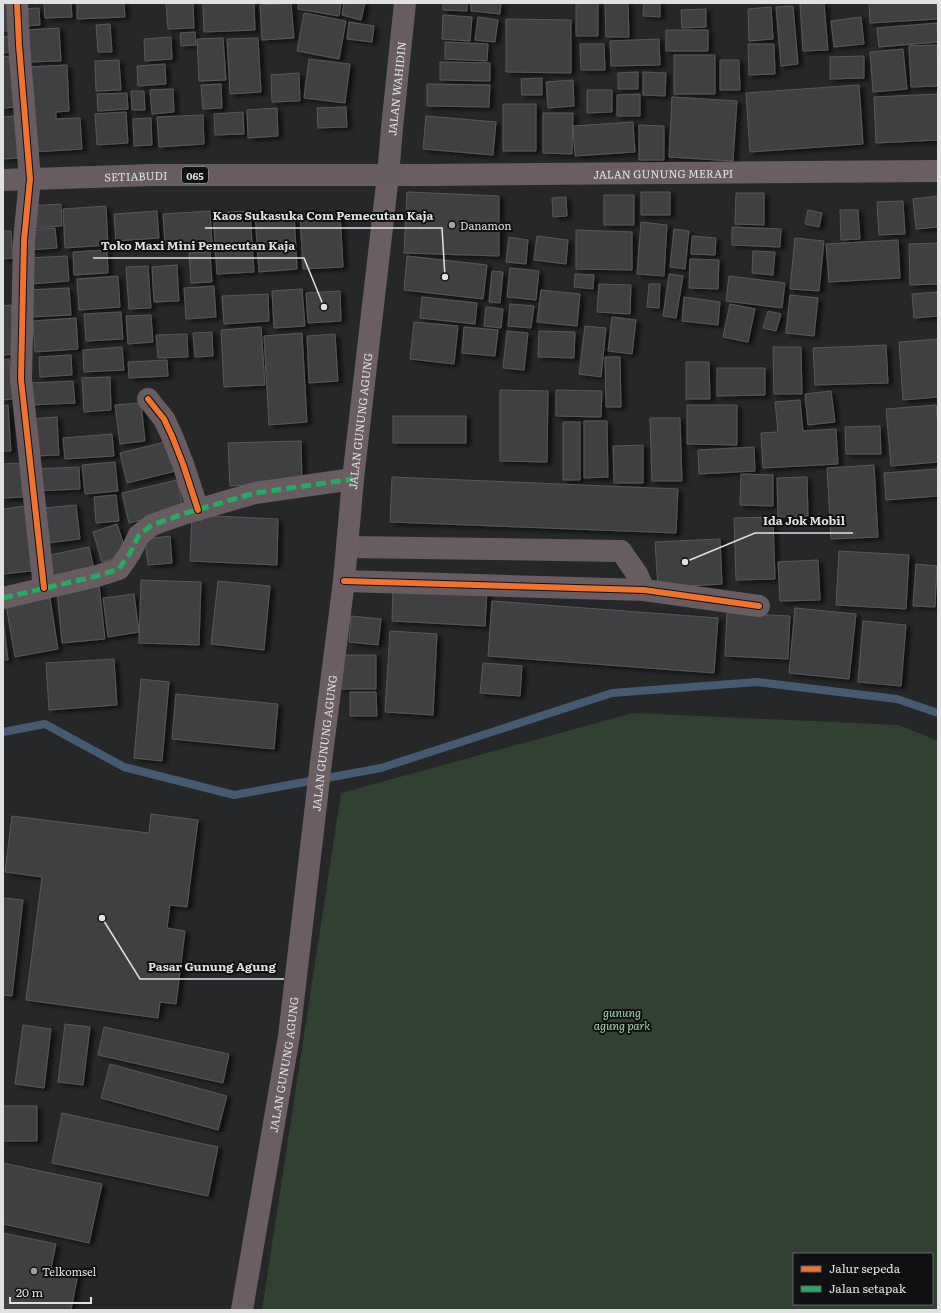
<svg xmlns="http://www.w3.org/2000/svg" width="941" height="1313" font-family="Literata,serif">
  <defs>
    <filter id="shadow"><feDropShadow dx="4.5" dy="2.5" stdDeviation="2" flood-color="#0009"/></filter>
  </defs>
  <rect width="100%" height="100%" fill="#252728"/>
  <path fill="#304132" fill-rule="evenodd" d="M633,713L899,725L938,741V1310H262L341,793ZM794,1254H932V1304H794Z"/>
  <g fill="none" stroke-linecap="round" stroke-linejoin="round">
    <path stroke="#465b72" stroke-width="8" d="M3,732L45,724L124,767L234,795L381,768L612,693L757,682L897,699L938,713"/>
  </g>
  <path fill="#404142" stroke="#585858" filter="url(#shadow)" d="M44,3H71L72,17L45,18Z
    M77,3H124L125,17L77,19Z
    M166,3H193L194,28L168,29Z
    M203,3H254L255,30L204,32Z
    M291,3L294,38L262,40L260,5Z
    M299,3H341L339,16L298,9Z
    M344,3H365L361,20L342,15Z
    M443,3H467V11L443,10Z
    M471,3H501L500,14L471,11Z
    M576,3H598V36H576Z
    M605,3H628L629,37H606Z
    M644,3H660V17L643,16Z
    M800,3H824L828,50L803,51Z
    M869,3H937L938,19L870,23Z
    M3,4H8L10,31H3Z
    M793,6L798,64L781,66L776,7Z
    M771,7L773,39L749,41L748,9Z
    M39,8L40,25L25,26L24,9Z
    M706,9V27L682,28L681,10Z
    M304,13L346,21L339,59L297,51Z
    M443,15L472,17L470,41L442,39Z
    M478,17L498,20L495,42L475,40Z
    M861,17L864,44L834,47L831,21Z
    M506,19L571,20V73L506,72Z
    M349,22L374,26L372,42L347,39Z
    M937,23L938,42L879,47L877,28Z
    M110,24L112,52H98L96,25Z
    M59,28L61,61L28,62L26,30Z
    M666,30H708V51H666Z
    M195,32L196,45L181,46L180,33Z
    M11,36L12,52L3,53V37Z
    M171,37L172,59L145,61L144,39Z
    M223,38L226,80L199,81L197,39Z
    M258,38L261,92L230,94L227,39Z
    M659,39L660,65L611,66L610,41Z
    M445,42L488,44L487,61L445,59Z
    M580,44H604L605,70H581Z
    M748,44H774L775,74L749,75Z
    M937,45L938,86L911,87L909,46Z
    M903,49L907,89L873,92L870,52Z
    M674,55H715V94H674Z
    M13,56L16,107L3,108V57Z
    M864,56V78L830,79V57Z
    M309,59L350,64L345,103L304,98Z
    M119,60L121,90L96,91L95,61Z
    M720,60H739L740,90H720Z
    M440,62L490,63V81L440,80Z
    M165,64L166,84L138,86L137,66Z
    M67,65L69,111L56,112V119L80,118L82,149L33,152L28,67Z
    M638,72V89H618V73Z
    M643,72L666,73L665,96L643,95Z
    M299,73L300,101L272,102L271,75Z
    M542,78V95H522L521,79Z
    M573,80L574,106L548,108L546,82Z
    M221,84L222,108L203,109L201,85Z
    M427,84L490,85L489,107L427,106Z
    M859,85L863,144L750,152L746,93Z
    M173,89L174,112L152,114L150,90Z
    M587,90H612V112L587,113Z
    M131,91H144L145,110H132Z
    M127,93L128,109L98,111L97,94Z
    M640,94V116H617V95Z
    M938,94V140L876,143L874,97Z
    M672,97L737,101L733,161L669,157Z
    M503,104H536V151H503Z
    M346,107L347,127L318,128L317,108Z
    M277,108L278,136L248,138L247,110Z
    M126,112L128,143L97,145L95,114Z
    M243,112L244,134L215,135L214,114Z
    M543,113H573L572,154L543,153Z
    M203,115L204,144L159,147L157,117Z
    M17,116L19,158L3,159V117Z
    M426,116L496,122L493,155L423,149Z
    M151,118L152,145L134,146L133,119Z
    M633,122L635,152L575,156L573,126Z
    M639,125L664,126V160H639Z
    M407,192L499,196V256L404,253Z
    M641,192H670V215H641Z
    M736,193H764V225L735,224Z
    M604,195H634V225H604Z
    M938,196V227L916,229L913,199Z
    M566,197L567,216L553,217L552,198Z
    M903,201L905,234L879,235L877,202Z
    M61,204L62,226L27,228L29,206Z
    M106,206L108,245L65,248L63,209Z
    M808,210L822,213L819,227L805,224Z
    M840,210H858L860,239L841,240Z
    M157,211L159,238L116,241L114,214Z
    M210,211L212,242L165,244L163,214Z
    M250,211L254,272L217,274L213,213Z
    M294,212L297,269L259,272L255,214Z
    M340,213L343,267L303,269L300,215Z
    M641,222L667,225L664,276L637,274Z
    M732,227L781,229L780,247L732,245Z
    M55,228L57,248L29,250L28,230Z
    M674,229L689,231L685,269L670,267Z
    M576,230L632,232V270L576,269Z
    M3,231H11L13,258L3,259Z
    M537,236L568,240L566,264L534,260Z
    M692,236L716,238L715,255L691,254Z
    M509,237L528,240L526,264L506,262Z
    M795,238L824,241L819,291L790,289Z
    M898,240L900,278L829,282L826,244Z
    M938,243V284L910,285L909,244Z
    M107,250L108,273L74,275L73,252Z
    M753,251L775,252L773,275L752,273Z
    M210,252L212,282L191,283L189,253Z
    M67,256L69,281L31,284L29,258Z
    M407,256L487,265L483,299L404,290Z
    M690,259L719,260L718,289L689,288Z
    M177,265L179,301L154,302L152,267Z
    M148,266L151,308L129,309L126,267Z
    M510,268L539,271L536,300L507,297Z
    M492,271L503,272L500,303L489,302Z
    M575,274L594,275L593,289L574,287Z
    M669,274L683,276L676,318L663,316Z
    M118,276L120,307L79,310L77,279Z
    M729,276L785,283L782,308L726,301Z
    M599,284L631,285L630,314L597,312Z
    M649,284H660L659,308L647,307Z
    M214,286L216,317L186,319L184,288Z
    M69,288L71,315L30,317L28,290Z
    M302,289L305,326L274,328L272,291Z
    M541,290L580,294L577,326L537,322Z
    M340,291L341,321L308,323L306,293Z
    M938,292V316L914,318L912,294Z
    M268,294L269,321L224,324L222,296Z
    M790,295L818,298L814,336L786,333Z
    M422,297L477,303L475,324L420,318Z
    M684,297L720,302L718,325L682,321Z
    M510,304L534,306L531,328L508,326Z
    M730,304L755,309L748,342L723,337Z
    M11,305L15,354L3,355V306Z
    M486,307L503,309L501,328L484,326Z
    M768,311L781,314L776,331L763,328Z
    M121,312L123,339L86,341L84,314Z
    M151,315L153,342L128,344L126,316Z
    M612,317L636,320L632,354L608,351Z
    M76,318L78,349L35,352L33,321Z
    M414,322L458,326L454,364L410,359Z
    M585,326L606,328L601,377L579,374Z
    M261,327L265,385L224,387L221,330Z
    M464,327L498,330L495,356L462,353Z
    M507,331L528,333L524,370L503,368Z
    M539,331L575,332L574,358L538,357Z
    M212,332L213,356L195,357L193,333Z
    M302,333L307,422L269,425L264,336Z
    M187,334L188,357L158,358L156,335Z
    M335,334L338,381L309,383L307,336Z
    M938,339V397L903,400L899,342Z
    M886,345L888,383L815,385L813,348Z
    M122,347L124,370L84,372L83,350Z
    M773,347H801L802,394H774Z
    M71,355L72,375L40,377L39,357Z
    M605,357H620L621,407H606Z
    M9,359L13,399L3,400V360Z
    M167,360L168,376L129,378L128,362Z
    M686,362H709L710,399H686Z
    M717,368H765V395L717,396Z
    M110,377L111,410L84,412L82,378Z
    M73,381L75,403L31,405L29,383Z
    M500,390L548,391L547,462L500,461Z
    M556,390L602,391L601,417L556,416Z
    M831,391L835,422L808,425L805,394Z
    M800,400L803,431L836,429L838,464L763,468L761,433L778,432L775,402Z
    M141,403L145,441L120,444L115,405Z
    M8,405L11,451H3V406Z
    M687,405H737V445L687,444Z
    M936,405L938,424V462L891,466L886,409Z
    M393,416H466V443H393Z
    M57,417L59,455L34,456L32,419Z
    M650,418H680L682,481H652Z
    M584,421H607L608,477L584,478Z
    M563,422H580V480H563Z
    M880,426L881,454H846L845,427Z
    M112,434L114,456L65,459L63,438Z
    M169,441L176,471L127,483L120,453Z
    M301,441L302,483L230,486L228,443Z
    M643,445V483H614L613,446Z
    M754,447L755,471L699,474L698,450Z
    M115,462L118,491L85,494L82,465Z
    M20,463L23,497L3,498V464Z
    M874,465L878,537L831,539L827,468Z
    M79,467L80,489L34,491L33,469Z
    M938,469V496L886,500L884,473Z
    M741,474L773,475V506L740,505Z
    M392,477L678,489L676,533L390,522Z
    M807,477L808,516L778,517L777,478Z
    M177,480L184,510L129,523L122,493Z
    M116,495L119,521L96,523L94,497Z
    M76,505L80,539L47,543L44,508Z
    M25,506L32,571L3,574V509Z
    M192,515L278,519L277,565L190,561Z
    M773,517L775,579L736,580L734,518Z
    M117,524L127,554L102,562L93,532Z
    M170,536L172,563L148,565L145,539Z
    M720,539L722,584L658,588L655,542Z
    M89,547L94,569L49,579L45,556Z
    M839,551L909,555L906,609L836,605Z
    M818,560L820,600L780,601L778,562Z
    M916,564L937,566L935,607L913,606Z
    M141,580L201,582L199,645L139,643Z
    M218,581L270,586L264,650L211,644Z
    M99,585L105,639L62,643L57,590Z
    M393,586L487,591L485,626L392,621Z
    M49,592L58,649L15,657L5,599Z
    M134,594L139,632L108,637L103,598Z
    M492,601L718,618L714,673L488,656Z
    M795,608L856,614L849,679L789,673Z
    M727,613L790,616L788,659L725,656Z
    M351,616L381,619L378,645L349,642Z
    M3,620L8,660H3Z
    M863,621L906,625L901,686L858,682Z
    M390,631L437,634L433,715L385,712Z
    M340,655H376V689H340Z
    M114,659L117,705L49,710L46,663Z
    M483,663L522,666L520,696L480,693Z
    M141,679L169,682L162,761L134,758Z
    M350,692H376L377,716H350Z
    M176,694L278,704L274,749L172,739Z
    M151,814L198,820L187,907L170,905L167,928L185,931L176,1004L160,1002L158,1018L26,1000L42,877L5,872L12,816L149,833Z
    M3,898L23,900L12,996L3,995Z
    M65,1024L90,1027L83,1085L58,1082Z
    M23,1025L51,1029L44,1088L15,1084Z
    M104,1027L229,1054L223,1083L98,1055Z
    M110,1064L227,1096L218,1130L101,1098Z
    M3,1106H37V1141H3Z
    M62,1113L218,1147L208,1196L52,1163Z
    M3,1163L102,1184L89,1243L3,1224Z
    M3,1233L56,1244L51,1268L78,1274L71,1310H3Z"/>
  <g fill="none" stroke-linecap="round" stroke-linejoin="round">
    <path stroke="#675d60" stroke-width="22" d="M17,3L19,45L30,179L24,240L21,379L44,588
      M148,399L164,419L172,436L183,464L198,510
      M348,547L621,551L637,574L644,590
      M344,581L644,590L759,606
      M3,598L97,576L119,569L130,553L139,535L152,525L186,513L255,493L353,479"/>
    <path stroke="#6a5e62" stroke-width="22" id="s1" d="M242,1310L289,1036L321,762L344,581L353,479L388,175H424L938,171"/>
    <path stroke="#675d60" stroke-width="22" id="s2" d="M3,180L151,175H388L392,128L405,3"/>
    <path stroke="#26ab63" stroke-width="5" stroke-dasharray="10 5" stroke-linecap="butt" d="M3,598L97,576L119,569L130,553L139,535L152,525L186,513L255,493L353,479"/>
    <g stroke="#0e1011" stroke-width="8">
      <path id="cycleway" d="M17,3L19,45L30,179L24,240L21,379L44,588
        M148,399L164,419L172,436L183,464L198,510
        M344,581L644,590L759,606"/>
    </g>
    <use href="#cycleway" stroke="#ef722f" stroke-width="6"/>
  </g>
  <g fill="#9ea0a2" stroke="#0e1011" stroke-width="1.5">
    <circle cx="452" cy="225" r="4"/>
    <circle cx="34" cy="1271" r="4"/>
  </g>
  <g text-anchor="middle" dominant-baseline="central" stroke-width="4" stroke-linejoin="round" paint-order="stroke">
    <rect fill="#0e1011" stroke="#a0a2a4" stroke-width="1" x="182" y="167" width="26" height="16" rx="3"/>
    <g font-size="10" font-weight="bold" fill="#dfe1e3">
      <text x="195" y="175">065</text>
    </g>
    <g font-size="11" fill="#dfe1e3" stroke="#0e1011">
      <text stroke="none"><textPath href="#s2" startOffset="472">JALAN WAHIDIN</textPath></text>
      <text stroke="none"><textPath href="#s1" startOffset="1420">JALAN GUNUNG MERAPI</textPath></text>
      <text stroke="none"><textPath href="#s2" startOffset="133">SETIABUDI</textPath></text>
      <text stroke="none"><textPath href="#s1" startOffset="897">JALAN GUNUNG AGUNG</textPath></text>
      <text stroke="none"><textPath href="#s1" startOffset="573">JALAN GUNUNG AGUNG</textPath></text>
      <text stroke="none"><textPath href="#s1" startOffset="249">JALAN GUNUNG AGUNG</textPath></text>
    </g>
    <g font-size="11" fill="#dfe1e3" stroke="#0e1011" text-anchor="start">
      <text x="460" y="225">Danamon</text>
      <text x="42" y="1271">Telkomsel</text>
    </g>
    <g font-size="11" font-style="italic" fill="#a4d3a8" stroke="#0e1011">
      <text x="622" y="1012">gunung<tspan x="622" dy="13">agung park</tspan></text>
    </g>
  </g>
  <path fill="none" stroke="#dfe1e3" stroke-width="1.5" d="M445 277L442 228H205M324 307L304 258H93M685 562L755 533H853M102 918L140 979H284"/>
  <g fill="#dfe1e3" stroke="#0e1011" stroke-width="1.5">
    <circle cx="445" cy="277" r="4"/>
    <circle cx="324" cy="307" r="4"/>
    <circle cx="685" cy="562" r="4"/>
    <circle cx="102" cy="918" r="4"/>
  </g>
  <g font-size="12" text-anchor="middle" font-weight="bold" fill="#dfe1e3" stroke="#0e1011" stroke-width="4" stroke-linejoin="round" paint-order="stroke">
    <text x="323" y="220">Kaos Sukasuka Com Pemecutan Kaja</text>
    <text x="198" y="250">Toko Maxi Mini Pemecutan Kaja</text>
    <text x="804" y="525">Ida Jok Mobil</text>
    <text x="212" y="971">Pasar Gunung Agung</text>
  </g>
  <rect width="941" height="1313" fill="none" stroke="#dfe1e3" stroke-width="8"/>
  <rect x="793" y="1253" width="140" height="52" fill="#0e1011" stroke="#626465"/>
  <rect x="801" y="1266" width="20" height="6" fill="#ef722f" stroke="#626465"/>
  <text x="829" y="1273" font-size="12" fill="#dfe1e3">Jalur sepeda</text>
  <rect x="801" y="1286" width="20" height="6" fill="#26ab63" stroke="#626465"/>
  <text x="829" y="1293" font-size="12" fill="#dfe1e3">Jalan setapak</text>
  <path d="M10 1297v6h81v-6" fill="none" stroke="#dfe1e3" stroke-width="2"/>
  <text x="16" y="1297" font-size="12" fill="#dfe1e3" stroke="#0e1011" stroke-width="3" paint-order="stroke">20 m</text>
</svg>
